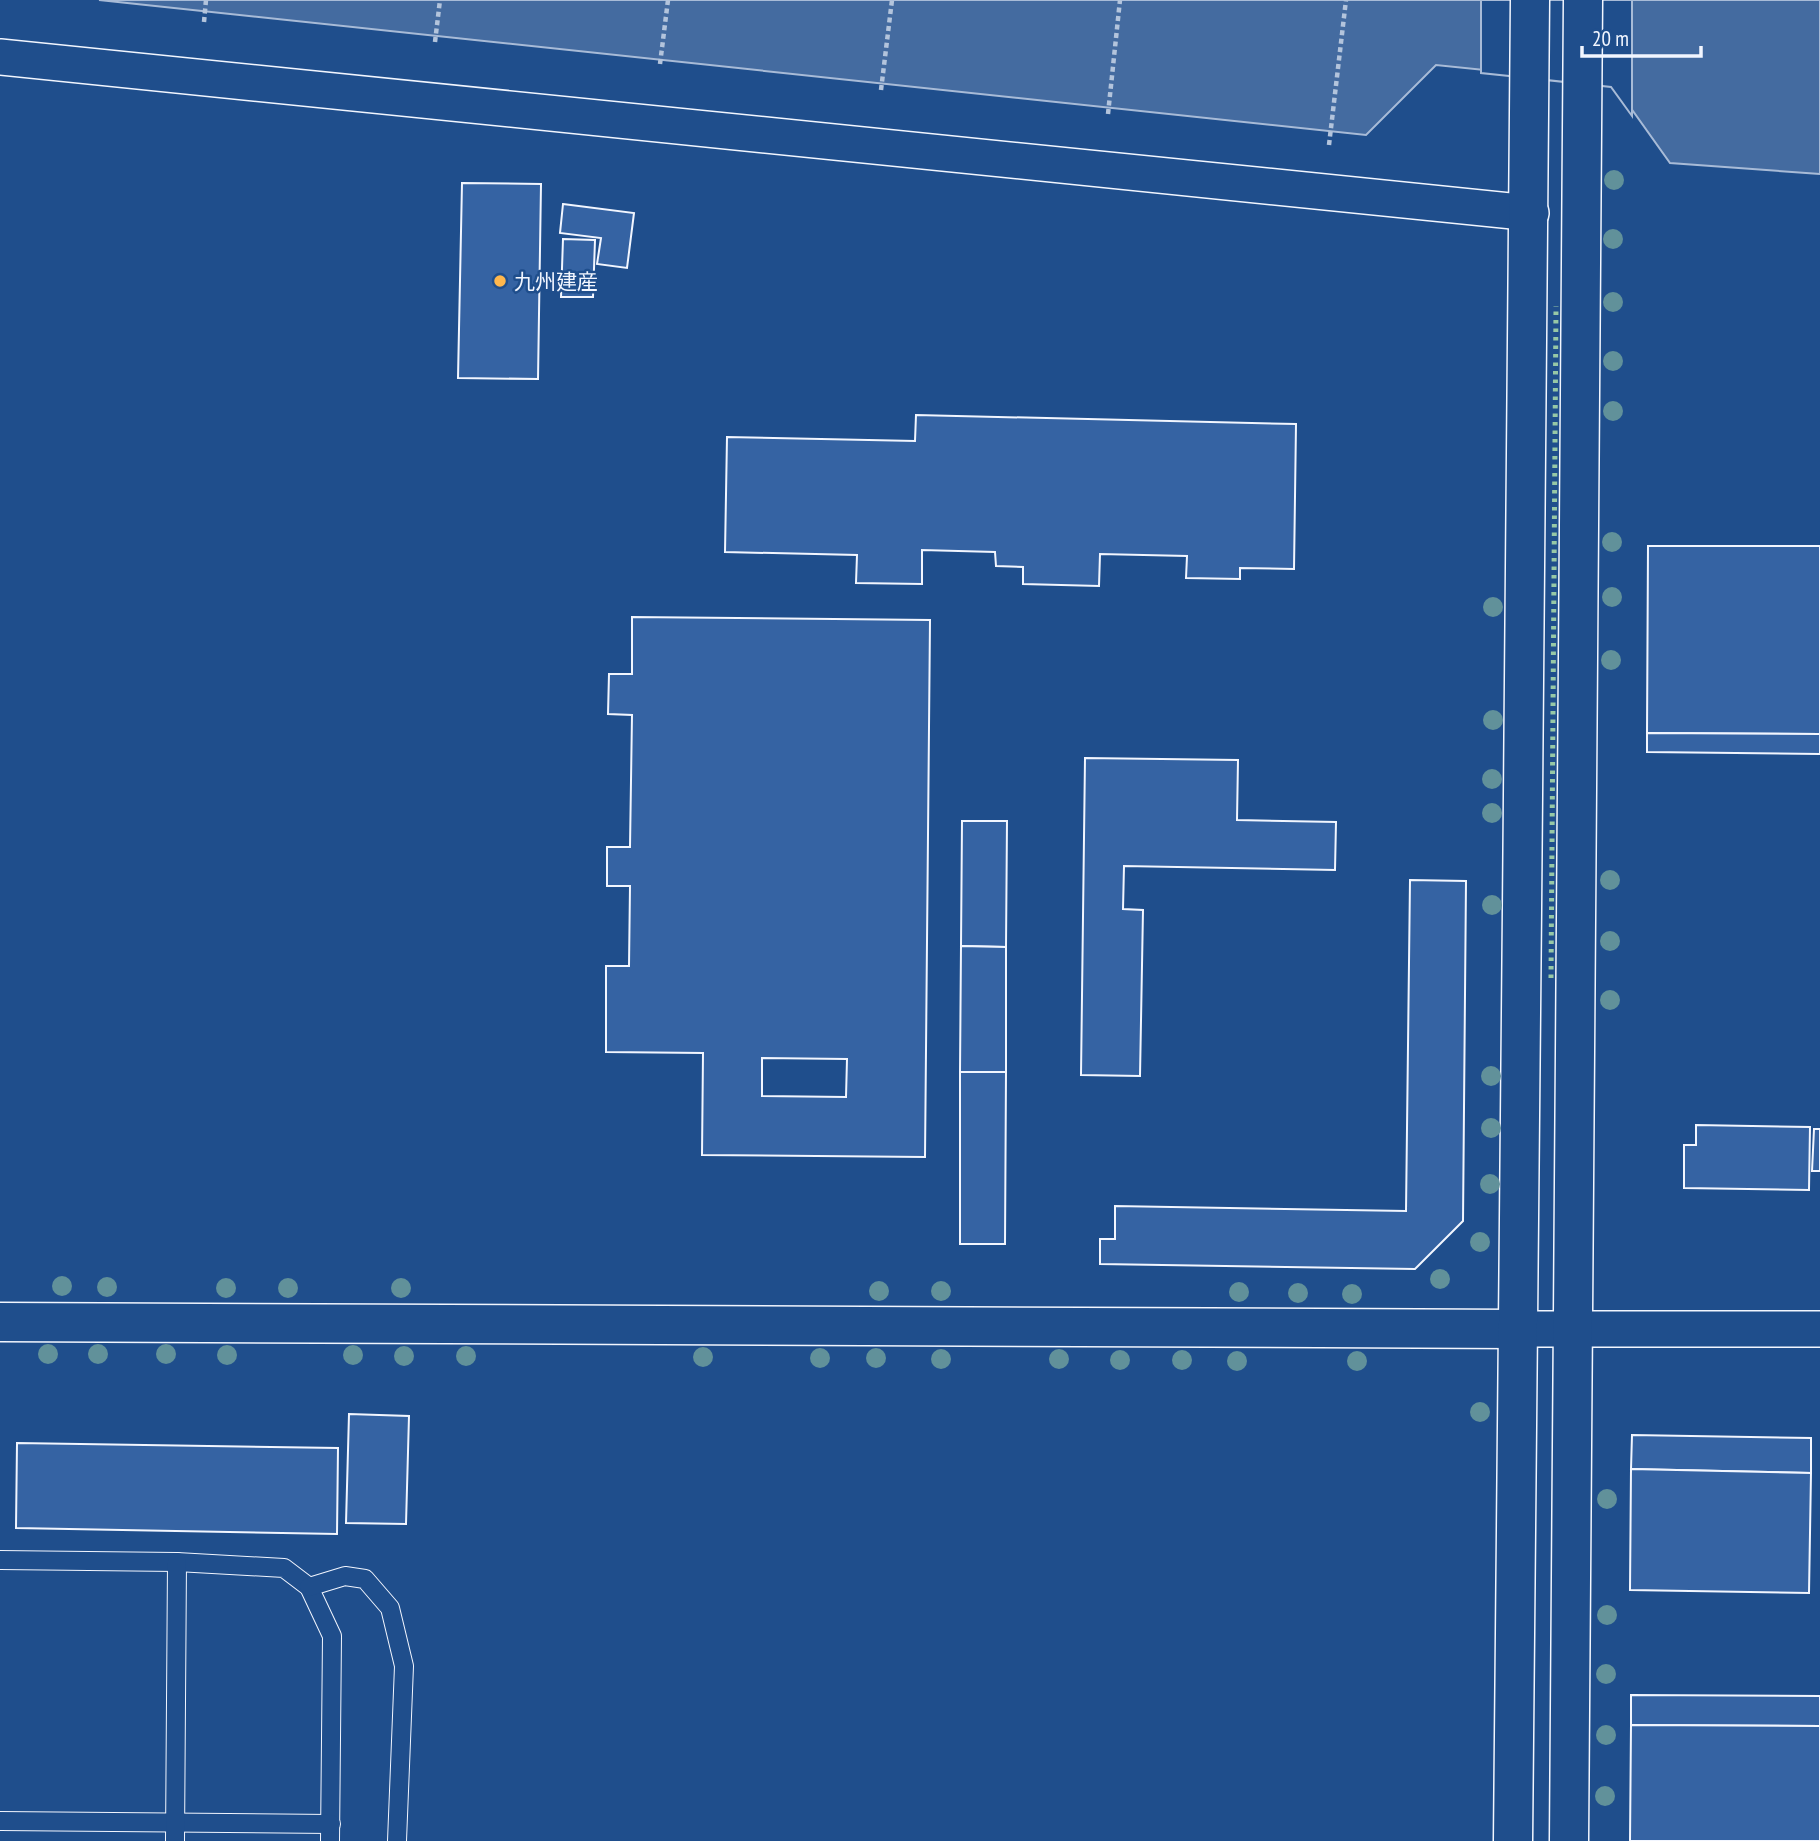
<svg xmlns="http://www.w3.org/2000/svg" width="1820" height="1841" viewBox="0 0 1820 1841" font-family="'PT Sans Narrow','Noto Sans JP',sans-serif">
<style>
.water{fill:#446ba0;stroke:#a8bbd7;stroke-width:2}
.pier{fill:#1f4e8c;stroke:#a8bbd7;stroke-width:2}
.building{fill:#3563a3;stroke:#f2f6ff;stroke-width:2;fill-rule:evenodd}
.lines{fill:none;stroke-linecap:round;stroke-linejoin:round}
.lane-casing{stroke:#f2f6ff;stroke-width:20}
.street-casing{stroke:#f2f6ff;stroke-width:38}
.secondary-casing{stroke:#f2f6ff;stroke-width:41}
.path{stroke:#b3c4dc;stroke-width:4.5;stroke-dasharray:5 3.5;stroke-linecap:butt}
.lane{stroke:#1f4e8c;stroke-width:18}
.street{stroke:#1f4e8c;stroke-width:35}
.secondary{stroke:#1f4e8c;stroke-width:38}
.hedge{stroke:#97c8a6;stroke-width:5;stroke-dasharray:3.5 5;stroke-linecap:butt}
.tree{fill:#61919a}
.poi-dot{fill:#ffb74d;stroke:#1f4e8c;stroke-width:2.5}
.labels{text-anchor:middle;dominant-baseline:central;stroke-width:5;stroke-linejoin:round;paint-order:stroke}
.poi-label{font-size:21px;fill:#f2f6ff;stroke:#1f4e8c;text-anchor:start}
</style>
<rect width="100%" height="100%" fill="#1f4e8c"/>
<polygon class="water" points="99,0 1820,0 1820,174 1670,163 1613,83 1436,65 1366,135"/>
<polygon class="pier" points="1481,0 1632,0 1632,116 1611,87 1481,73"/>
<g class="building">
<polygon points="462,183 541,184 538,379 458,378"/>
<polygon points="563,204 634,213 627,268 597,264 601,238 560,233"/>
<polygon points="563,239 595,240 593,297 561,297"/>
<polygon points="916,415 1296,424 1294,569 1240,568 1240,579 1186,578 1187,556 1100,554 1099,586 1023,584 1023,567 996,566 995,552 922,550 922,584 856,583 857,555 725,552 727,437 915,441"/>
<polygon points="1648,546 1820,546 1820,734 1647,733"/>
<path d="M632 617 930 620 925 1157 702 1155 703 1053 606 1052V966H629L630 886H607V847H630L632 715 608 714 609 674H632ZM762 1058 847 1059 846 1097 762 1096Z"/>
<polygon points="1647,733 1820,734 1820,754 1647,752"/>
<polygon points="1085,758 1238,760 1237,820 1336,822 1335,870 1124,866 1123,909 1143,910 1140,1076 1081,1075"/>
<polygon points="962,821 1007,821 1006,947 961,946"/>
<polygon points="1410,880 1466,881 1463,1221 1415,1269 1100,1264 1100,1239 1115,1239 1115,1206 1406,1211"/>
<polygon points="961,946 1006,947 1006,1072 960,1072"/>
<polygon points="960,1072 1006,1072 1005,1244 960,1244"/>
<polygon points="1696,1125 1810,1127 1809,1190 1684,1188 1684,1145 1696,1145"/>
<polygon points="1814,1129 1820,1129 1820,1171 1812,1171"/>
<polygon points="349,1414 409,1416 406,1524 346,1523"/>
<polygon points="1632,1435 1811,1438 1811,1473 1631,1469"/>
<polygon points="17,1443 338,1448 337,1534 16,1528"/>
<polygon points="1631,1469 1811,1473 1809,1593 1630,1590"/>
<polygon points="1631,1695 1820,1696 1820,1726 1631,1725"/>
<polygon points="1631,1725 1820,1726 1820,1841 1630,1841"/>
</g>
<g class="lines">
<defs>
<g id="lane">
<polyline points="0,1560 177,1562 284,1568 309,1587 332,1636 330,1841"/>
<polyline points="309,1587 345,1576 365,1579 390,1608 404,1666 397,1841"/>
<polyline points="0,1821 331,1824"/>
<polyline points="175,1841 177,1562"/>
</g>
<g id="street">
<polyline points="0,57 1531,213"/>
<polyline points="1516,1329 1820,1329"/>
</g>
<g id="secondary">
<polyline points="0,1322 1516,1329"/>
<path d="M1513 1841C1516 1227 1528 614 1530 0"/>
<polyline points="1569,1841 1583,0"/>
</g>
</defs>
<use href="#lane" class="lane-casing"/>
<use href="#street" class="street-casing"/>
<use href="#secondary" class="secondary-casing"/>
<g class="path">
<polyline points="204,22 206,0"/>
<polyline points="435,42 440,0"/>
<polyline points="660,64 668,0"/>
<polyline points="881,90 892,0"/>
<polyline points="1108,114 1120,0"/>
<polyline points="1329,145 1346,0"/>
</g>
<use href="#lane" class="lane"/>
<use href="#street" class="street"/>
<use href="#secondary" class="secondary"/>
<polyline class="hedge" points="1551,978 1556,306"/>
</g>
<g class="tree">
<circle cx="1614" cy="180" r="10"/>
<circle cx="1613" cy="239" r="10"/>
<circle cx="1613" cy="302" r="10"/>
<circle cx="1613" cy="361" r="10"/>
<circle cx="1613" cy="411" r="10"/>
<circle cx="1612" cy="542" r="10"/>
<circle cx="1612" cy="597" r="10"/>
<circle cx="1493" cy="607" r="10"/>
<circle cx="1611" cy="660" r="10"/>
<circle cx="1493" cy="720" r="10"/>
<circle cx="1492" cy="779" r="10"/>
<circle cx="1492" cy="813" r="10"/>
<circle cx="1610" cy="880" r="10"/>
<circle cx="1492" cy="905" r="10"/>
<circle cx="1610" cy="941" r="10"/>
<circle cx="1610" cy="1000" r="10"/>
<circle cx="1491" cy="1076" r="10"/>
<circle cx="1491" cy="1128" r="10"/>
<circle cx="1490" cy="1184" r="10"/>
<circle cx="1480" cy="1242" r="10"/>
<circle cx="1440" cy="1279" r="10"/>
<circle cx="62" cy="1286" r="10"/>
<circle cx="107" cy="1287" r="10"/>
<circle cx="226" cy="1288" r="10"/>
<circle cx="288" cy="1288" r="10"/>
<circle cx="401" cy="1288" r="10"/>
<circle cx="879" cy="1291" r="10"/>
<circle cx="941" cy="1291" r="10"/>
<circle cx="1239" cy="1292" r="10"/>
<circle cx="1298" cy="1293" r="10"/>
<circle cx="1352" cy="1294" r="10"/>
<circle cx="48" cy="1354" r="10"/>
<circle cx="98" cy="1354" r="10"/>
<circle cx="166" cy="1354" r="10"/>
<circle cx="227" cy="1355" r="10"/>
<circle cx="353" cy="1355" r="10"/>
<circle cx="404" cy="1356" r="10"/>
<circle cx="466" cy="1356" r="10"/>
<circle cx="703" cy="1357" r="10"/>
<circle cx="820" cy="1358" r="10"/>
<circle cx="876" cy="1358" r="10"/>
<circle cx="941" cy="1359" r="10"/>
<circle cx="1059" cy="1359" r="10"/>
<circle cx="1120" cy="1360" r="10"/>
<circle cx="1182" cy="1360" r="10"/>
<circle cx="1237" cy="1361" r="10"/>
<circle cx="1357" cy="1361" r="10"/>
<circle cx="1480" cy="1412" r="10"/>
<circle cx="1607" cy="1499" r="10"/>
<circle cx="1607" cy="1615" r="10"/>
<circle cx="1606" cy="1674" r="10"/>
<circle cx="1606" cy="1735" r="10"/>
<circle cx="1605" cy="1796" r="10"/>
</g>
<circle class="poi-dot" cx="500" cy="281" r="7"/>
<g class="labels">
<g class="poi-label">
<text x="514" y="281">九州建産</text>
</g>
</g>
<path d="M1582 46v10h119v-10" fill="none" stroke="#f2f6ff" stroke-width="3.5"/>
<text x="1592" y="46" font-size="21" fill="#f2f6ff" stroke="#1f4e8c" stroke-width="5" paint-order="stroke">20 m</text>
</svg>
